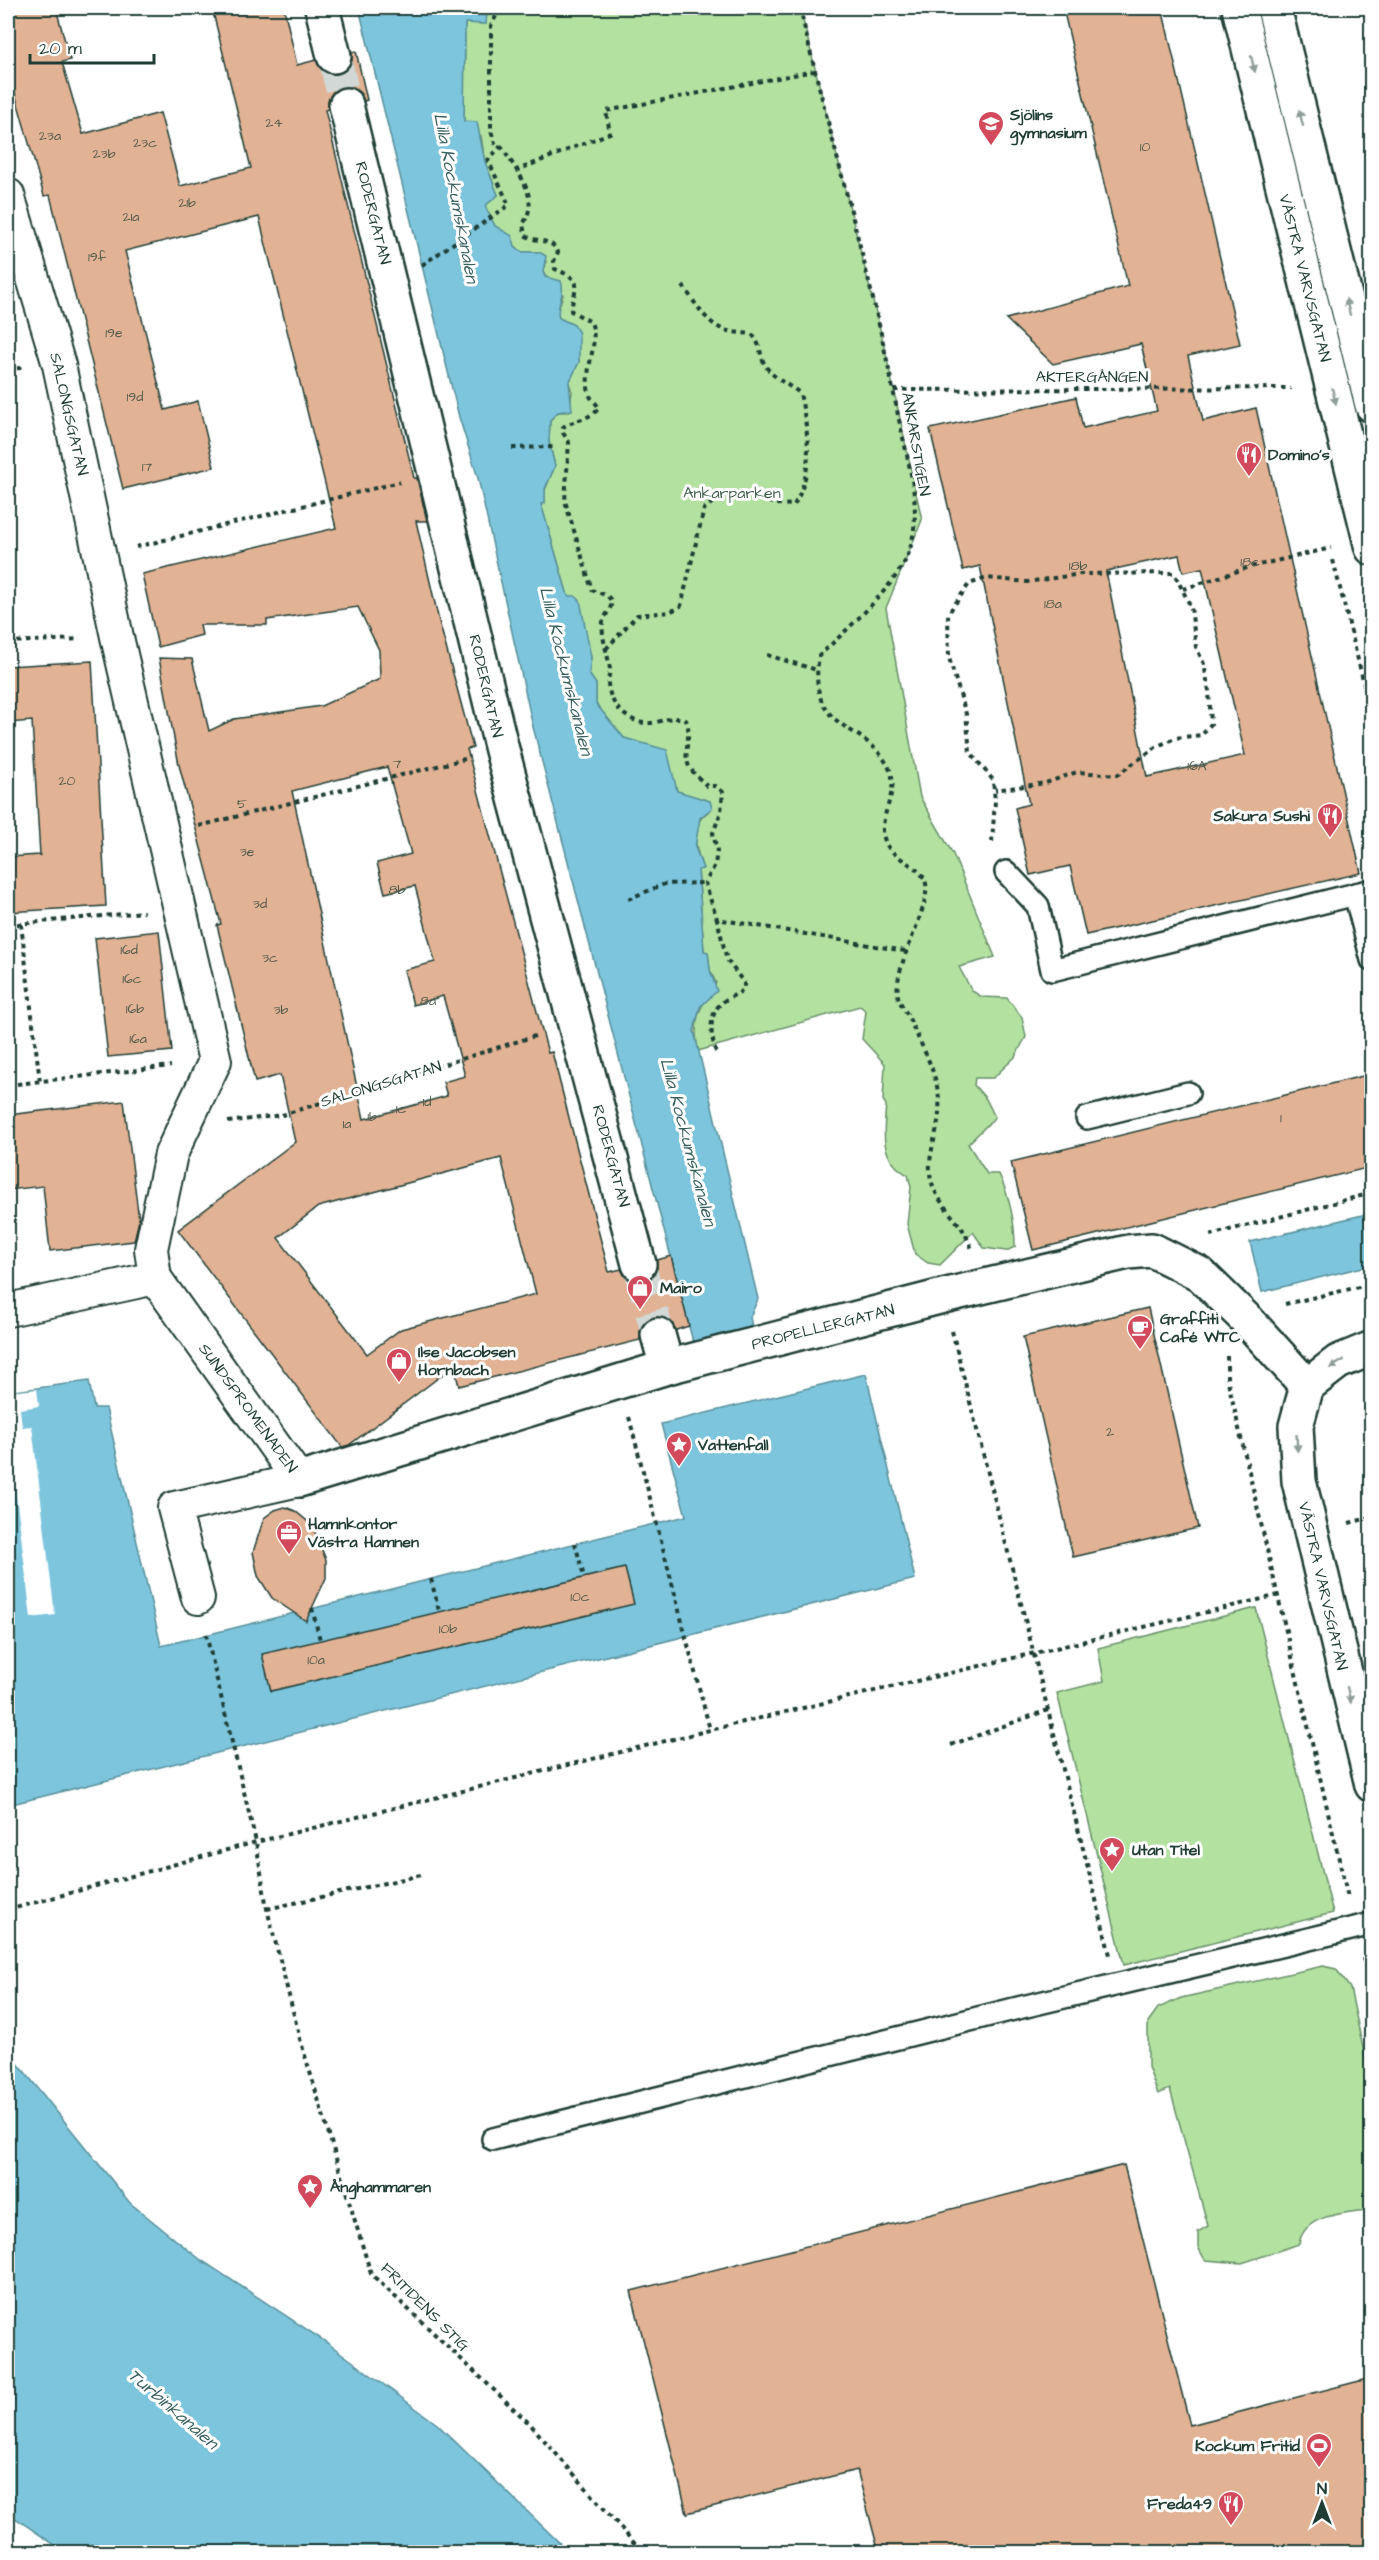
<svg xmlns="http://www.w3.org/2000/svg" width="1379" height="2560" viewBox="0 0 1379 2560" font-family="'Architects Daughter',sans-serif">
<style>
.green{fill:#b2e1a0;stroke:#688f6a;stroke-width:1.5}
.water{fill:#7dc5dd;stroke:#578f99;stroke-width:1.5}
.pier{fill:#fff}
.building{fill:#e2b294;stroke:#1f3d34;stroke-width:1.5;fill-rule:evenodd}
.lines{fill:none;stroke-linecap:round;stroke-linejoin:round}
.minor-tunnel{stroke:#d2d8d6;stroke-width:33;stroke-dasharray:33 16;stroke-linecap:butt}
.service-casing{stroke:#1f3d34;stroke-width:26}
.pedestrian-casing{stroke:#1f3d34;stroke-width:36}
.minor-casing{stroke:#1f3d34;stroke-width:38}
.tertiary-casing{stroke:#1f3d34;stroke-width:38}
.path{stroke:#1f3d34;stroke-width:4;stroke-dasharray:4.5 4.5;stroke-linecap:butt}
.service{stroke:#fff;stroke-width:21}
.pedestrian{stroke:#fff;stroke-width:32}
.minor{stroke:#fff;stroke-width:33}
.tertiary{stroke:#fff;stroke-width:33}
.oneway{fill:#8f9e9a}
.labels{text-anchor:middle;dominant-baseline:central;stroke-width:6;stroke-linejoin:round;paint-order:stroke}
.number-label{font-size:14px;fill:#505a4c}
.poi-label{font-size:16px;font-weight:bold;fill:#1f3d34;stroke:#fff;text-anchor:start}
.street-label{font-size:16px;fill:#1f3d34;stroke:#fff}
.park-label{font-size:16px;fill:#3c5e4a;stroke:#fff}
.water-label{font-size:18px;font-style:italic;fill:#365f5e;stroke:#fff}
</style>
<rect width="100%" height="100%" fill="#fff"/>
<filter id="ink" filterUnits="userSpaceOnUse"><feTurbulence type="fractalNoise" baseFrequency=".0167" numOctaves="2"/><feDisplacementMap in="SourceGraphic" scale="12" xChannelSelector="R" yChannelSelector="G"/><feConvolveMatrix kernelMatrix="1 2 1 2 8 2 1 2 1" color-interpolation-filters="sRGB"/></filter>
<g filter="url(#ink)">
<g class="green">
<path d="M487 8H800L884 345 922 520 886 608 920 797 953 854 995 957 959 967 972 991 982 997 1007 998 1022 1017 1026 1037 1015 1057 993 1078H975L974 1085 986 1099 995 1117 968 1144 987 1174H999C1010 1198 1015 1221 1015 1247L1006 1251 984 1248 973 1232 940 1265 928 1263 915 1254 907 1224 911 1187 908 1175C880 1160 883 1134 886 1105L883 1100 885 1064 862 1039 866 1011 860 1006 698 1051C692 1019 699 1009 716 983L710 970 708 952 704 951 698 869H703C696 850 688 826 708 812L710 801 677 791 666 750 624 738 596 704V684L589 674 591 657 568 596 541 504 545 503V490L555 466 549 442 550 420 558 412H569L572 392 569 383 579 362 574 325 559 318 557 312 563 295 543 272 546 261 539 252H522L515 246 511 236 495 226 485 206 498 195 485 162 481 136 464 121 465 23 486 24Z"/>
<polygon points="1256,1608 1333,1913 1124,1965 1057,1693 1104,1681 1098,1648"/>
<path d="M1323 1966 1336 1969 1350 1988 1371 2085V2209C1345 2214 1304 2213 1299 2244L1242 2263 1205 2260 1198 2247V2232L1208 2226 1170 2089 1158 2094 1148 2067V2022L1158 2008 1181 1998Z"/>
</g>
<g class="water">
<path d="M359 8H487L486 24 465 23 464 121 477 122 485 162 498 195 485 206 495 226 512 236 515 246 522 252H539L546 256 543 272 545 277 561 281C566 295 555 305 559 318L574 325 579 333V362L569 383 572 410 558 412 550 420 549 442 555 466 545 489V503L541 504 568 596H575L580 600 591 657 589 674 596 684V704L624 738 667 750 677 791 710 801 712 808 700 818 695 847 703 869 698 870 704 951 708 952 710 970 717 991 700 1007 694 1031 758 1299 750 1317 752 1327 693 1342 533 727 478 478 459 417Z"/>
<polygon points="1371,1213 1371,1265 1262,1292 1250,1242"/>
<polygon points="866,1374 915,1579 8,1805 8,1392 89,1381 94,1408 106,1408 161,1646 686,1516 661,1424"/>
<polygon points="8,2051 130,2203 201,2260 329,2344 437,2424 569,2552 65,2552 8,2513"/>
</g>
<polygon class="pier" points="37,1389 39,1406 20,1409 22,1427 32,1426 55,1615 31,1618 8,1429 12,1428 8,1392"/>
<g class="building">
<path d="M8 8H56L70 60 62 62 83 134 160 113 180 186 251 168 212 8H284L297 65 316 60 321 69 328 74H338L347 69 352 61V52L356 51 367 100 364 101 360 93 352 87H342L333 92 328 100V109L325 110 414 478H417L427 521H416L439 621 473 748 467 749 548 1053 552 1052 609 1272 621 1269 626 1278 634 1282H643L653 1277 657 1268V1260L671 1256 689 1326 676 1330 671 1321 663 1317H654L644 1322 640 1331V1340L459 1386 454 1366 349 1445 342 1447 178 1230 295 1142 280 1075 255 1082 217 925 221 924 179 765 159 658 192 659 209 731 234 719 321 706 380 679 379 650 358 607 267 620V625H200L202 635 158 647 142 574 336 528 259 217 125 251 165 410 198 401 214 467 123 489 50 195 44 196 8 69ZM387 767 411 854 377 863 385 893 415 886 435 962 404 970 413 1005 443 996 465 1076 443 1082 447 1096 364 1119 292 791ZM501 1158 536 1294 401 1329 367 1354 278 1238 318 1207Z"/>
<path d="M1063 8H1162L1240 344 1188 356 1203 421 1256 408 1361 873 1086 935 1070 866 1030 875 1015 808 1029 804 980 566 963 570 930 429 1076 397 1083 428 1157 411 1141 344 1053 364 1006 319 1128 286ZM1179 555 1183 572 1202 568 1245 755 1147 777 1106 571Z"/>
<polygon points="92,661 106,906 8,912 8,857 40,855 32,721 8,723 8,666"/>
<polygon points="159,931 172,1051 108,1057 95,938"/>
<polygon points="1371,1074 1371,1167 1033,1250 1011,1162"/>
<polygon points="124,1101 139,1220 134,1241 50,1251 43,1186 8,1190 8,1115"/>
<polygon points="1148,1308 1198,1528 1073,1557 1023,1337"/>
<polygon points="285,1507 295,1511 312,1525 326,1560 326,1578 306,1621 272,1598 258,1576 253,1552 264,1518 275,1510"/>
<polygon points="625,1568 634,1604 271,1691 262,1654"/>
<polygon points="1124,2165 1190,2425 1371,2378 1371,2553 879,2553 857,2470 687,2513 631,2291"/>
</g>
<g class="lines">
<g class="minor-tunnel">
<polyline points="334,56 346,105"/>
<polyline points="639,1264 658,1335"/>
</g>
<defs>
<g id="service">
<polyline points="1006,872 1038,906 1052,970 1372,890"/>
<polyline points="1355,894 1372,960"/>
<polyline points="1087,1118 1188,1093"/>
<polyline points="493,2139 1018,2008 1372,1924"/>
</g>
<g id="pedestrian">
<polyline points="8,195 59,365 117,637 215,1061 171,1154 151,1249 155,1278"/>
<polyline points="8,1310 155,1278 299,1480 174,1508 198,1598"/>
</g>
<g id="minor">
<polyline points="322,8 334,56"/>
<polyline points="1239,8 1372,548"/>
<polyline points="1274,8 1372,405"/>
<polyline points="346,105 502,750 639,1264"/>
<polyline points="658,1335 667,1367"/>
<polyline points="299,1480 667,1367 943,1296 1128,1252 1152,1250 1200,1274 1248,1321 1307,1386"/>
</g>
<polyline id="tertiary" points="1372,1348 1338,1362 1307,1386 1296,1426 1299,1481 1372,1785"/>
</defs>
<use href="#service" class="service-casing"/>
<use href="#pedestrian" class="pedestrian-casing"/>
<use href="#minor" class="minor-casing"/>
<use href="#tertiary" class="tertiary-casing"/>
<g class="path">
<path d="M500 8 491 26V131L495 143 501 146C515 170 542 196 523 224L525 235C536 243 552 238 558 252L554 261 555 269C587 282 574 285 571 311L591 322C600 346 583 368 589 393 590 399 596 402 599 408 589 420 576 419 563 427V433L569 442 565 501 592 590C597 593 609 594 611 601 613 609 604 615 603 622 601 638 608 654 610 669 610 674 608 677 608 682 608 694 615 708 625 715 654 735 664 711 686 720 693 735 681 753 690 768 694 774 701 780 707 786H716L723 792 721 812 713 833 717 851 715 865 705 883 717 919 905 951"/>
<path d="M800 8C831 143 872 277 898 415 907 459 923 504 910 549 901 582 844 632 819 656 806 736 867 719 890 770 900 794 876 817 885 841 891 858 915 863 924 878 937 901 892 963 898 996 899 1002 905 1010 908 1016 919 1041 934 1066 938 1092 944 1123 928 1146 930 1173 932 1195 948 1210 961 1227 966 1234 969 1243 973 1251"/>
<polyline points="515,171 610,133 606,111 814,71"/>
<polyline points="422,265 509,205 488,160 501,146"/>
<polyline points="8,369 22,368"/>
<polyline points="894,390 1291,388"/>
<polyline points="512,448 554,447"/>
<polyline points="136,547 400,482"/>
<polyline points="1333,560 1372,716"/>
<polyline points="1183,589 1250,567 1331,548"/>
<polyline points="8,642 80,639"/>
<path d="M606 649 637 615 670 612 681 606 704 509 722 495 744 494 776 504 794 505C815 470 808 432 800 393 787 384 769 376 763 361 759 349 761 346 752 334 744 333 736 333 728 331 707 326 695 302 683 286"/>
<polyline points="767,655 817,670"/>
<polyline points="199,826 465,759"/>
<polyline points="992,842 995,801 993,780 970,752 966,714 949,658 948,614 969,584 987,578 1027,582 1081,574 1174,573 1191,607 1196,647 1204,664 1209,691 1211,724 1202,735 1175,738 1156,747 1117,775 1077,772 1046,783 995,790"/>
<polyline points="628,899 665,884 705,883"/>
<polyline points="21,924 40,1082"/>
<polyline points="8,925 144,912"/>
<path d="M716 1052C710 1034 707 1011 727 999 734 995 738 994 744 989V983L727 960 717 919"/>
<polyline points="8,1085 171,1066"/>
<polyline points="228,1122 282,1115 538,1035"/>
<polyline points="1210,1235 1372,1193"/>
<polyline points="1285,1304 1372,1284"/>
<polyline points="952,1331 1110,1955"/>
<polyline points="1227,1356 1227,1377 1348,1898"/>
<polyline points="629,1417 710,1730"/>
<polyline points="1349,1523 1372,1517"/>
<polyline points="575,1543 584,1577"/>
<polyline points="431,1579 439,1611"/>
<polyline points="312,1608 320,1640"/>
<polyline points="206,1634 256,1842 267,1909 300,2039 371,2274 531,2425 642,2552"/>
<polyline points="951,1745 1048,1710"/>
<polyline points="267,1909 421,1875"/>
<polyline points="8,1910 256,1842 710,1730 1279,1595"/>
<polyline points="1363,1958 1372,1991"/>
</g>
<use href="#service" class="service"/>
<use href="#pedestrian" class="pedestrian"/>
<use href="#minor" class="minor"/>
<use href="#tertiary" class="tertiary"/>
</g>
<defs><path id="oneway-solid" d="M-6-.8H1V-3.2L6.5 0L1 3.2V.8H-6Z" transform="scale(1.5)"/></defs>
<g class="oneway">
<use href="#oneway-solid" transform="translate(1253 64) rotate(76)"/>
<use href="#oneway-solid" transform="translate(1301 118) rotate(-104)"/>
<use href="#oneway-solid" transform="translate(1348 307) rotate(-104)"/>
<use href="#oneway-solid" transform="translate(1334 396) rotate(76)"/>
<use href="#oneway-solid" transform="translate(1337 1364) rotate(149)"/>
<use href="#oneway-solid" transform="translate(1297 1443) rotate(87)"/>
<use href="#oneway-solid" transform="translate(1349 1695) rotate(76)"/>
</g>
</g>
<defs>
<symbol id="school-pin" viewBox="-11 -11 22 30"><path d="M0 17L-7.5 6A9.5 9.5 0 1 1 7.5 6Z" fill="#d1495b" stroke="#fff"/><path d="M0-5L7-2L0 1L-7-2ZM-4 1L0 2.5L4 1V4Q0 6-4 4Z" fill="#fff"/></symbol>
<symbol id="restaurant-pin" viewBox="-11 -11 22 30"><path d="M0 17L-7.5 6A9.5 9.5 0 1 1 7.5 6Z" fill="#d1495b" stroke="#fff"/><path d="M-5-6h1v4h1v-4h1v4h1v-4h1v5L-1.5 .5V6h-2V.5L-5-1ZM5-6V6H3V1.5H1.5Q1.5-4 5-6Z" fill="#fff"/></symbol>
<symbol id="shop-pin" viewBox="-11 -11 22 30"><path d="M0 17L-7.5 6A9.5 9.5 0 1 1 7.5 6Z" fill="#d1495b" stroke="#fff"/><path d="M-5-2.5h2.3a2.7 3.5 0 0 1 5.4 0H5L5.5 6h-11ZM-1.5-2.5h3a1.5 2.3 0 0 0-3 0Z" fill="#fff"/></symbol>
<symbol id="cafe-pin" viewBox="-11 -11 22 30"><path d="M0 17L-7.5 6A9.5 9.5 0 1 1 7.5 6Z" fill="#d1495b" stroke="#fff"/><path d="M-5.5-4.5H6V0H3Q3 3.5 0 3.5H-2.5Q-5.5 3.5-5.5 0ZM3-3.2v2h1.7v-2ZM-6 4.5H4V6H-6Z" fill="#fff"/></symbol>
<symbol id="sight-pin" viewBox="-11 -11 22 30"><path d="M0 17L-7.5 6A9.5 9.5 0 1 1 7.5 6Z" fill="#d1495b" stroke="#fff"/><path d="M0-6L1.8-2.2L6-1.7L2.9 1.2L3.7 5.4L0 3.3L-3.7 5.4L-2.9 1.2L-6-1.7L-1.8-2.2Z" fill="#fff"/></symbol>
<symbol id="office-pin" viewBox="-11 -11 22 30"><path d="M0 17L-7.5 6A9.5 9.5 0 1 1 7.5 6Z" fill="#d1495b" stroke="#fff"/><path d="M-6-3h4V-5.5h4V-3h4V5H-6ZM-1-4.5V-3h2v-1.5ZM-6 0V1H6V0Z" fill="#fff"/></symbol>
<symbol id="stadium-pin" viewBox="-11 -11 22 30"><path d="M0 17L-7.5 6A9.5 9.5 0 1 1 7.5 6Z" fill="#d1495b" stroke="#fff"/><path d="M0-5a6.5 5 0 1 0 0 10a6.5 5 0 1 0 0-10ZM-3.5-1.8h7v3.6h-7Z" fill="#fff"/></symbol>
</defs>
<g fill-rule="evenodd">
<use href="#school-pin" x="976" y="109" width="30" height="40"/>
<use href="#restaurant-pin" x="1234" y="440" width="30" height="40"/>
<use href="#restaurant-pin" x="1315" y="801" width="30" height="40"/>
<use href="#shop-pin" x="625" y="1273" width="30" height="40"/>
<use href="#cafe-pin" x="1125" y="1313" width="30" height="40"/>
<use href="#shop-pin" x="384" y="1346" width="30" height="40"/>
<use href="#sight-pin" x="664" y="1430" width="30" height="40"/>
<use href="#office-pin" x="274" y="1518" width="30" height="40"/>
<use href="#sight-pin" x="1097" y="1835" width="30" height="40"/>
<use href="#sight-pin" x="295" y="2172" width="30" height="40"/>
<use href="#stadium-pin" x="1304" y="2431" width="30" height="40"/>
<use href="#restaurant-pin" x="1216" y="2489" width="30" height="40"/>
</g>
<g class="labels">
<g class="number-label">
<text x="274" y="123">24</text>
<text x="50" y="136">23a</text>
<text x="145" y="143">23c</text>
<text x="1145" y="147">10</text>
<text x="104" y="154">23b</text>
<text x="187" y="203">21b</text>
<text x="131" y="217">21a</text>
<text x="97" y="257">19f</text>
<text x="114" y="333">19e</text>
<text x="135" y="397">19d</text>
<text x="147" y="467">17</text>
<text x="1250" y="562">18c</text>
<text x="1078" y="566">18b</text>
<text x="1053" y="604">18a</text>
<text x="397" y="764">7</text>
<text x="1197" y="766">16A</text>
<text x="67" y="781">20</text>
<text x="242" y="804">5</text>
<text x="247" y="852">3e</text>
<text x="397" y="890">8b</text>
<text x="260" y="904">3d</text>
<text x="129" y="950">16d</text>
<text x="270" y="958">3c</text>
<text x="132" y="979">16c</text>
<text x="428" y="1001">8a</text>
<text x="135" y="1009">16b</text>
<text x="281" y="1010">3b</text>
<text x="138" y="1039">16a</text>
<text x="427" y="1102">1d</text>
<text x="401" y="1109">1c</text>
<text x="372" y="1117">1b</text>
<text x="1281" y="1118">1</text>
<text x="347" y="1124">1a</text>
<text x="1110" y="1432">2</text>
<text x="580" y="1597">10c</text>
<text x="448" y="1629">10b</text>
<text x="316" y="1660">10a</text>
</g>
<g class="poi-label">
<text x="1010" y="115">Sjölins<tspan x="1010" dy="18">gymnasium</tspan></text>
<text x="1268" y="455">Domino's</text>
<text x="1310" y="816" text-anchor="end">Sakura Sushi</text>
<text x="660" y="1288">Mairo</text>
<text x="1160" y="1319">Graffiti<tspan x="1160" dy="18">Café WTC</tspan></text>
<text x="418" y="1352">Ilse Jacobsen<tspan x="418" dy="18">Hornbach</tspan></text>
<text x="698" y="1445">Vattenfall</text>
<text x="308" y="1524">Hamnkontor<tspan x="308" dy="18">Västra Hamnen</tspan></text>
<text x="1132" y="1850">Utan Titel</text>
<text x="330" y="2187">Ånghammaren</text>
<text x="1300" y="2446" text-anchor="end">Kockum Fritid</text>
<text x="1212" y="2504" text-anchor="end">Freda49</text>
</g>
<g class="street-label">
<text transform="translate(373 213) rotate(76)">RODERGATAN</text>
<text transform="translate(1305 278) rotate(76)">VÄSTRA VARVSGATAN</text>
<text x="1092" y="377">AKTERGÅNGEN</text>
<text transform="translate(69 414) rotate(77)">SALONGSGATAN</text>
<text transform="translate(916 444) rotate(80)">ANKARSTIGEN</text>
<text transform="translate(486 686) rotate(77)">RODERGATAN</text>
<text transform="translate(381 1084) rotate(-17)">SALONGSGATAN</text>
<text transform="translate(611 1156) rotate(75)">RODERGATAN</text>
<text transform="translate(823 1327) rotate(-14)">PROPELLERGATAN</text>
<text transform="translate(248 1408) rotate(54)">SUNDSPROMENADEN</text>
<text transform="translate(1323 1586) rotate(77)">VÄSTRA VARVSGATAN</text>
<text transform="translate(425 2307) rotate(45)">FRITIDENS STIG</text>
</g>
<g class="park-label">
<text x="732" y="493">Ankarparken</text>
</g>
<g class="water-label">
<text transform="translate(456 198) rotate(79)">Lilla Kockumskanalen</text>
<text transform="translate(566 671) rotate(76)">Lilla Kockumskanalen</text>
<text transform="translate(688 1142) rotate(75)">Lilla Kockumskanalen</text>
<text transform="translate(173 2409) rotate(41)">Turbinkanalen</text>
</g>
</g>
<rect width="1379" height="2560" fill="none" stroke="#fff" stroke-width="30"/>
<rect x="15" y="15" width="1349" height="2530" fill="none" stroke="#1f3d34" stroke-width="2" filter="url(#ink)"/>
<g transform="translate(1322 2503)" stroke="#ffffff" stroke-width="4.5" paint-order="stroke">
<path d="M0-4.5L10 22L0 15L-10 22Z" fill="#1f3d34"/>
<text y="-9" font-size="16" font-weight="bold" text-anchor="middle" fill="#1f3d34">N</text>
</g>
<path d="M30 54v9h124v-9" fill="none" stroke="#1f3d34" stroke-width="3"/>
<text x="39" y="54" font-size="18" fill="#1f3d34" stroke="#ffffff" stroke-width="4.5" paint-order="stroke">20 m</text>
</svg>
